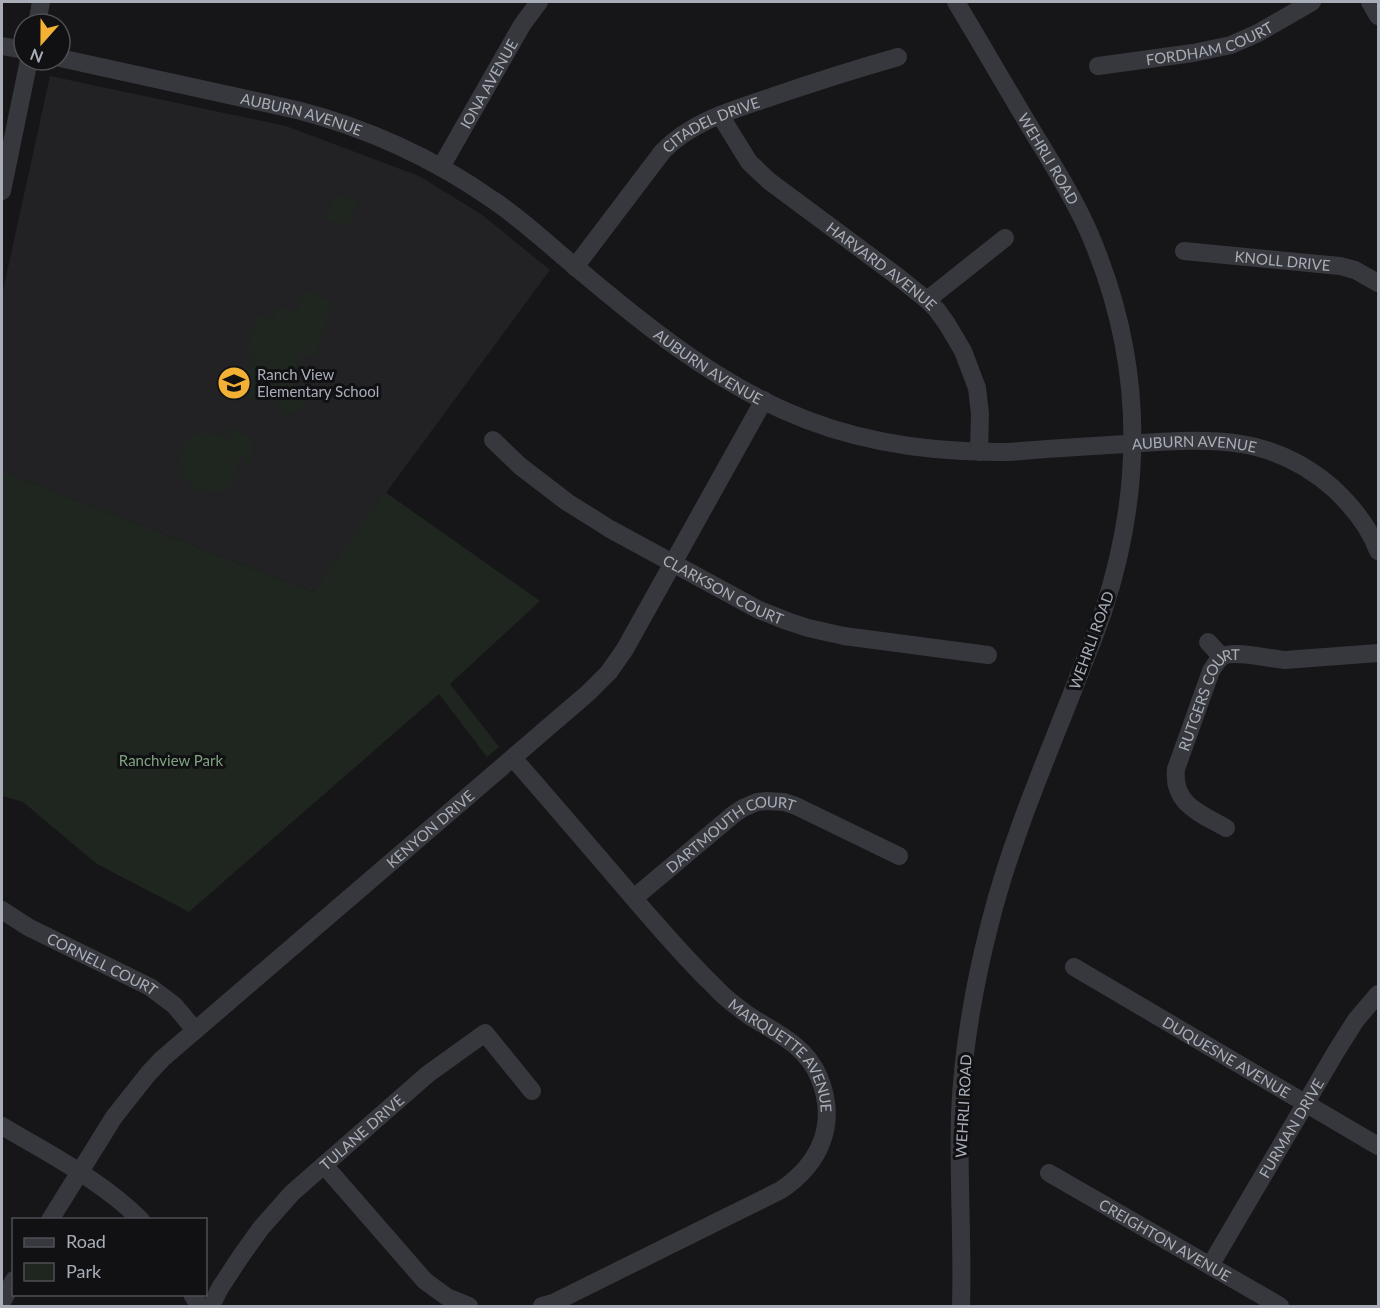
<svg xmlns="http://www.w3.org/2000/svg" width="1380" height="1308" viewBox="0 0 1380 1308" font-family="Lato,sans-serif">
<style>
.built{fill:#222225}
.green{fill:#1e261f}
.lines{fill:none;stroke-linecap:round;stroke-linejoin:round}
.minor{stroke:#37383d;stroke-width:18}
.labels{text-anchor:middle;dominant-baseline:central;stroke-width:6;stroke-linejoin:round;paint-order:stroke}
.street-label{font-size:15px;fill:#a8adb8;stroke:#111113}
.poi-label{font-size:15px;fill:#a8adb8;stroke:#111113;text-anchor:start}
.park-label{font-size:15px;fill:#7fa381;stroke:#111113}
</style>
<rect width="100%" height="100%" fill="#161618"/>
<polygon class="built" points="50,76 286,126 419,176 481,214 550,270 313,592 2,471 2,295"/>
<g class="green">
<polygon points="333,195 357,201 351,225 327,220"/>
<polygon points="303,291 332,300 315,358 301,354 293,383 304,391 306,404 298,412 286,414 275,402 277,393 268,390 264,403 227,389 230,380 241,385 255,359 247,354 257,315 273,320 276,306 297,311"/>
<path d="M228 427 236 430 238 434 247 435 253 444 251 457 253 459 251 465 243 455 240 456C237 464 232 485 226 490 222 493 218 492 213 492 203 492 190 487 184 478 176 464 183 433 202 433 212 433 224 438 234 440Z"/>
<polygon points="2,471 313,592 385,492 540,601 450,684 499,747 487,757 439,694 189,912 97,864 23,802 2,796"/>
</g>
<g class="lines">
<g class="minor">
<path id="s1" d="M956 2C982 45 1007 89 1033 132 1052 163 1072 195 1087 228 1143 354 1146 482 1103 612 1095 636 1085 659 1076 683 1045 762 1011 840 990 923 974 985 963 1049 960 1113 958 1178 963 1242 961 1306"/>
<polyline points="1370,2 1378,16"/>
<polyline points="37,24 41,2"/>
<polyline points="2,46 24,50"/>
<path id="s2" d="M60 58 297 110C367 128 433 158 493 200 523 220 550 246 578 269 641 322 706 375 783 410 853 442 932 453 1008 452 1048 449 1087 446 1127 444 1206 439 1270 432 1334 489 1353 507 1369 526 1378 551"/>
<path id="s3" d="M1098 66 1193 53 1231 45 1258 33 1312 2"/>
<path id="s4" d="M720 115 749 162 769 181 897 276 927 300 937 310 947 324 963 351 977 388 980 414 979 452"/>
<path id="s5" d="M441 167 522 25 539 2"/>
<polyline points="2,191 29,60"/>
<path id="s6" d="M1184 251 1340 266 1355 270 1378 283"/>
<path id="s7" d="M575 267 663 151C694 120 734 110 774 96 815 82 856 69 898 57"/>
<polyline points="927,300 1005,238"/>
<path id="s8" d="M493 440 520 466 567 502 610 529 759 610 787 621 808 628 844 636 988 655"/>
<polyline points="1208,642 1222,657"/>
<path id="s9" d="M513 758C557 808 600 859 643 909 665 934 687 960 711 983 717 989 723 996 731 1002 739 1008 747 1015 756 1020 781 1035 807 1048 819 1077 838 1123 821 1163 781 1190L553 1303 542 1306"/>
<path id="s10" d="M1226 828C1200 813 1172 804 1176 769L1211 671C1215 665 1217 660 1223 656 1236 650 1270 659 1285 660L1378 653"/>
<path id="s11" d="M634 898 734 814 743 808 757 802 767 801 784 802 796 806 899 856"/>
<path id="s12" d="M2 910 28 927 150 987 174 1005 195 1030"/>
<path id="s13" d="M1074 967 1378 1146"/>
<path d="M2 1126C49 1154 101 1180 141 1220"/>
<polyline points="324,1165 425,1281 447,1297 469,1306"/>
<path id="s14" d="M1049 1173 1280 1306"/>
<path id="s15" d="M50 1220 114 1117 148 1074 162 1059 588 693 609 672 625 649 764 400"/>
<path id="s16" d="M1210 1266 1337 1050 1356 1020 1378 994"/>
<polyline points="192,1294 199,1306"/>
<polyline points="2,1302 14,1280"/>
<path id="s17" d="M211 1306 220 1288 241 1256 261 1228 292 1193 428 1074 485 1033 532 1091"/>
</g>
</g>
<defs>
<symbol id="school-disc" viewBox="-11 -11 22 22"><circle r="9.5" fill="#f2b134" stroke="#111113"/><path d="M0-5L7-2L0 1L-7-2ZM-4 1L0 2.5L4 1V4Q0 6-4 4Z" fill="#111"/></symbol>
</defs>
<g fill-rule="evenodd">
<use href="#school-disc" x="215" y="364" width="38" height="38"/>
</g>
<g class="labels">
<g class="street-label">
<text stroke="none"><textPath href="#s3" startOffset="114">FORDHAM COURT</textPath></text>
<text stroke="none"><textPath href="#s5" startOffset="96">IONA AVENUE</textPath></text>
<text stroke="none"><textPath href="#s2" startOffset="248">AUBURN AVENUE</textPath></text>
<text stroke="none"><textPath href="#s7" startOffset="201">CITADEL DRIVE</textPath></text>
<text stroke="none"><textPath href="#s1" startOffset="182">WEHRLI ROAD</textPath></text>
<text stroke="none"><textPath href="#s6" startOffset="99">KNOLL DRIVE</textPath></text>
<text stroke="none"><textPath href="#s4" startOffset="224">HARVARD AVENUE</textPath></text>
<text stroke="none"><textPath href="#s2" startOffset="732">AUBURN AVENUE</textPath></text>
<text stroke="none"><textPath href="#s2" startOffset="1236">AUBURN AVENUE</textPath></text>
<text stroke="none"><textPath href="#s8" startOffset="276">CLARKSON COURT</textPath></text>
<text transform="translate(1091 640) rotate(-70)">WEHRLI ROAD</text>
<text stroke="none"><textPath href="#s10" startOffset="164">RUTGERS COURT</textPath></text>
<text stroke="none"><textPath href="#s15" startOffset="550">KENYON DRIVE</textPath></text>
<text stroke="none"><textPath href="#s11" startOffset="120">DARTMOUTH COURT</textPath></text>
<text stroke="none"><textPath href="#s12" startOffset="114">CORNELL COURT</textPath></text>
<text stroke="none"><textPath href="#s13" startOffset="177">DUQUESNE AVENUE</textPath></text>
<text stroke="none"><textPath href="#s9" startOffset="404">MARQUETTE AVENUE</textPath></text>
<text transform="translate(963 1106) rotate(-87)">WEHRLI ROAD</text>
<text stroke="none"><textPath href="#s16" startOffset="160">FURMAN DRIVE</textPath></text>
<text stroke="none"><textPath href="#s17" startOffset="232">TULANE DRIVE</textPath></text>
<text stroke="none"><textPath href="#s14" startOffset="134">CREIGHTON AVENUE</textPath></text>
</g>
<g class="poi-label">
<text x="257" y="374">Ranch View<tspan x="257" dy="17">Elementary School</tspan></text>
</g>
<g class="park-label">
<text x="171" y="760">Ranchview Park</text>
</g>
</g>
<rect width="1380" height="1308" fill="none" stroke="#a8adb8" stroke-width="6"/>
<rect x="12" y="1218" width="195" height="78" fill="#111113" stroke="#4d4f55" stroke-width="1.5"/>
<rect x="24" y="1238" width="30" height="9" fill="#37383d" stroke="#4d4f55" stroke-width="1.5"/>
<text x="66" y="1248" font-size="18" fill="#a8adb8">Road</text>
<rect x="24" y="1263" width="30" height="18" fill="#1e261f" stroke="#4d4f55" stroke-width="1.5"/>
<text x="66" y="1278" font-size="18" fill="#a8adb8">Park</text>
<g transform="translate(42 42) rotate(201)"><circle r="28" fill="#111113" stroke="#4d4f55" stroke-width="1.5"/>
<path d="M0-4.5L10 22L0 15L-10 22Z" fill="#f2b134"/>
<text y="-9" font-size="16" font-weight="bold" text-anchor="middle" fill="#a8adb8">N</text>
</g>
</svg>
